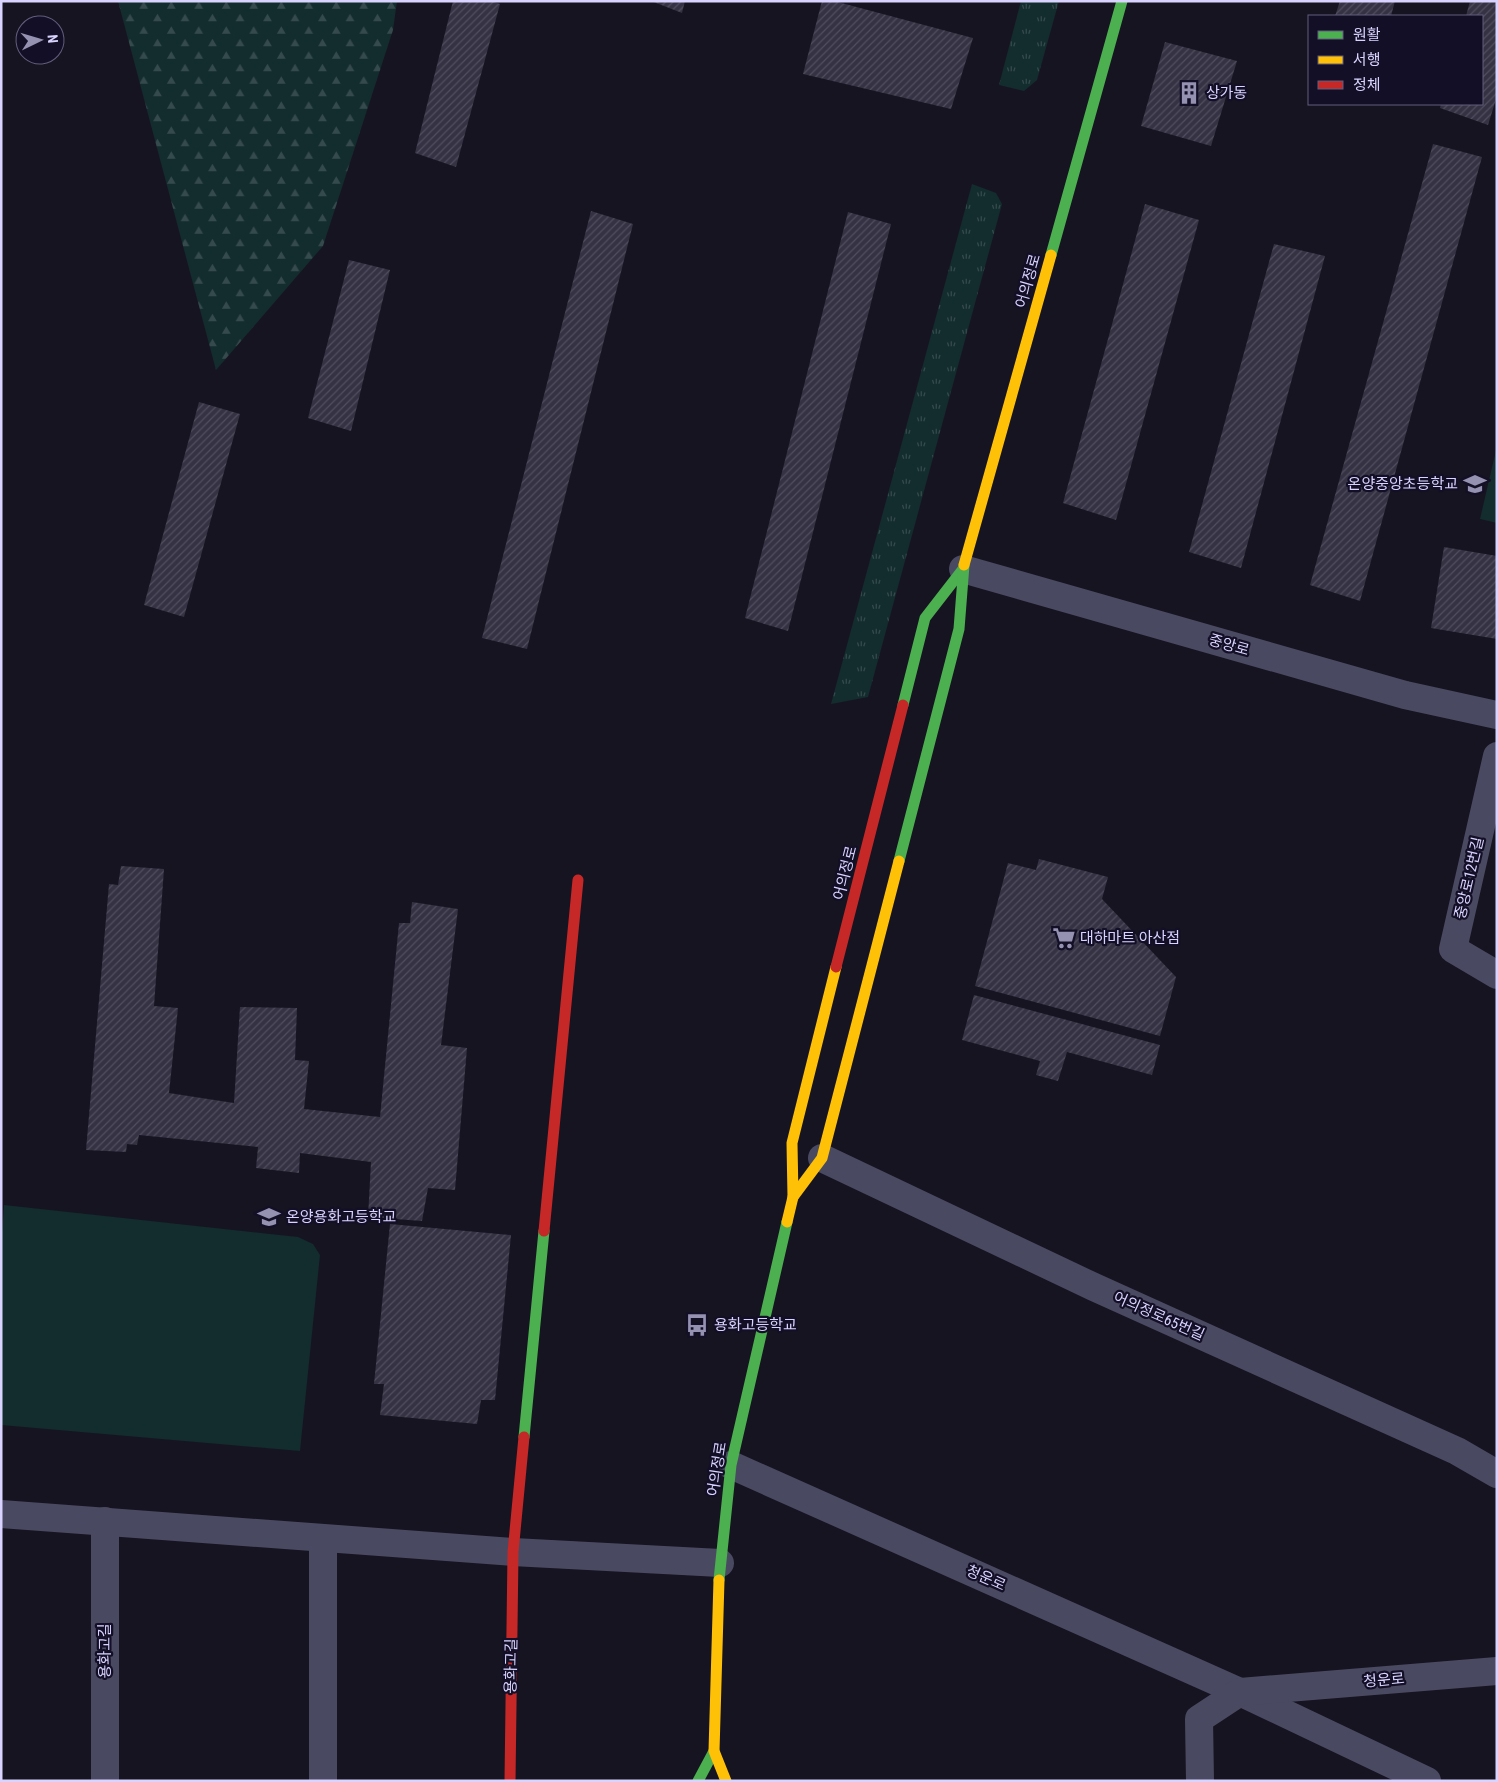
<svg xmlns="http://www.w3.org/2000/svg" width="1498" height="1782" viewBox="0 0 1498 1782" font-family="'Roboto Condensed','Noto Sans KR',sans-serif">
<style>
.grass{fill:url(#grass-tufts)}
.forest{fill:url(#forest-firs)}
.pitch{fill:#132c2d}
.building{fill:url(#building-hatch)}
.lines{fill:none;stroke-linecap:round;stroke-linejoin:round}
.street{stroke:#4a4962;stroke-width:28}
.fast{stroke:#4caf50;stroke-width:11}
.slow{stroke:#ffc107;stroke-width:11}
.jam{stroke:#c62828;stroke-width:11}
.labels{text-anchor:middle;dominant-baseline:central;stroke-width:4.5;stroke-linejoin:round;paint-order:stroke}
.poi-label{font-size:15px;fill:#d9d4ff;stroke:#130f26;text-anchor:start}
.street-label{font-size:15px;fill:#d9d4ff;stroke:#130f26}
</style>
<defs>
<pattern id="grass-tufts" width="24" height="20" patternUnits="userSpaceOnUse" patternTransform="scale(1.25)"><rect width="24" height="20" fill="#132c2d"/><path d="M3 7l-1-3M5 7V3M7 7l1-3M15 17l-1-3M17 17v-4M19 17l1-3" fill="none" stroke="#354a4c"/></pattern>
<pattern id="forest-firs" width="22" height="20" patternUnits="userSpaceOnUse" patternTransform="scale(1.25)"><rect width="22" height="20" fill="#132c2d"/><path d="M5 1l3.5 6h-7zM16 11l3.5 6h-7z" fill="#354a4c"/></pattern>
<pattern id="building-hatch" width="6" height="6" patternUnits="userSpaceOnUse" patternTransform="scale(1.25)"><rect width="6" height="6" fill="#343243"/><path d="M-1 1l2-2M0 6l6-6M5 7l2-2" fill="none" stroke="#514f5f"/></pattern>
</defs>
<rect width="100%" height="100%" fill="#161421"/>
<g class="grass">
<polygon points="1021,1 1059,1 1037,80 1024,91 999,85"/>
<polygon points="972,184 996,193 1002,204 868,697 831,704"/>
</g>
<polygon class="forest" points="118,1 397,1 393,30 323,246 216,370"/>
<g class="pitch">
<polygon points="1497,446 1497,523 1480,519"/>
<polygon points="4,1205 298,1237 313,1244 320,1255 300,1451 1,1425 1,1247"/>
</g>
<g class="building">
<polygon points="453,1 491,1 500,4 456,167 415,153"/>
<polygon points="651,1 685,1 682,13"/>
<polygon points="822,1 834,1 973,38 951,109 803,74"/>
<polygon points="1340,1 1395,1 1391,16 1335,16"/>
<polygon points="1470,1 1497,1 1497,96 1488,125 1440,108 1441,104 1482,104 1482,16 1466,16"/>
<polygon points="1165,42 1237,61 1211,146 1141,126"/>
<polygon points="1433,144 1482,157 1360,601 1310,585"/>
<polygon points="1145,204 1199,220 1116,520 1063,503"/>
<polygon points="591,211 633,224 527,649 482,638"/>
<polygon points="848,212 891,224 788,631 745,618"/>
<polygon points="1274,244 1325,256 1241,568 1189,552"/>
<polygon points="349,260 390,270 351,431 308,418"/>
<polygon points="199,402 240,414 184,617 144,605"/>
<polygon points="1444,547 1497,556 1497,639 1431,628"/>
<polygon points="1039,859 1108,877 1102,899 1176,977 1160,1036 975,986 1008,863 1036,870"/>
<polygon points="121,866 164,869 154,1006 178,1008 169,1093 234,1103 240,1007 297,1008 295,1060 309,1061 304,1109 380,1117 399,923 410,923 412,902 458,909 441,1045 467,1048 455,1190 428,1188 422,1221 368,1217 371,1162 300,1153 299,1173 256,1168 258,1147 139,1135 137,1145 127,1144 126,1152 86,1150 109,884 118,885"/>
<polygon points="974,995 1160,1045 1152,1075 1067,1052 1058,1081 1036,1075 1040,1061 962,1040"/>
<polygon points="390,1224 511,1235 495,1400 481,1400 477,1424 380,1415 384,1384 374,1384"/>
</g>
<g class="lines">
<g class="street">
<polyline points="963,569 1405,695 1497,715"/>
<polyline points="1497,756 1453,949 1497,975"/>
<polyline points="822,1158 1094,1287 1457,1451 1497,1474"/>
<polyline points="731,1465 1240,1692 1427,1781"/>
<polyline points="1,1514 513,1552 720,1563"/>
<polyline points="105,1521 105,1781"/>
<polyline points="323,1781 323,1539"/>
<polyline points="1200,1781 1199,1719 1240,1692 1497,1671"/>
</g>
<g class="fast">
<polyline points="1051,255 1122,1"/>
<polyline points="903,705 925,618 963,569"/>
<polyline points="899,861 959,629 964,565"/>
<polyline points="524,1437 544,1231"/>
<polyline points="719,1580 731,1465 787,1222"/>
<polyline points="698,1781 714,1751"/>
</g>
<g class="slow">
<polyline points="964,565 1051,255"/>
<polyline points="793,1197 822,1158 899,861"/>
<polyline points="787,1222 793,1197 792,1143 836,967"/>
<polyline points="719,1580 714,1751 726,1781"/>
</g>
<g class="jam">
<polyline points="836,967 903,705"/>
<polyline points="544,1231 578,880"/>
<polyline points="510,1781 513,1552 524,1437"/>
</g>
</g>
<defs>
<symbol id="building-bare" viewBox="-9 -9 18 18"><path d="M-4-6H4V6H1V3H-1V6H-4ZM-2.5-4.3h1.7v1.8h-1.7ZM.8-4.3h1.7v1.8H.8ZM-2.5-1h1.7V.8h-1.7ZM.8-1h1.7V.8H.8Z" fill="#9591b1" stroke="#130f26" stroke-width="2.5" paint-order="stroke"/></symbol>
<symbol id="school-bare" viewBox="-9 -9 18 18"><path d="M0-5L7-2L0 1L-7-2ZM-4 1L0 2.5L4 1V4Q0 6-4 4Z" fill="#9591b1" stroke="#130f26" stroke-width="2.5" paint-order="stroke"/></symbol>
<symbol id="supermarket-bare" viewBox="-9 -9 18 18"><path d="M-6-5.5h2.5l.6 2H6L4.5 2H-2.5L-4.4-4H-6ZM-1.5 3.2a1.3 1.3 0 1 0 .1 0ZM3 3.2a1.3 1.3 0 1 0 .1 0Z" fill="#9591b1" stroke="#130f26" stroke-width="2.5" paint-order="stroke"/></symbol>
<symbol id="bus-bare" viewBox="-9 -9 18 18"><path d="M-5-6H5V4H4V6H2V4H-2V6H-4V4H-5ZM-3.5-4V0h7V-4ZM-3.5 1.2v1.5H-2V1.2ZM2 1.2v1.5H3.5V1.2Z" fill="#9591b1" stroke="#130f26" stroke-width="2.5" paint-order="stroke"/></symbol>
</defs>
<g fill-rule="evenodd">
<use href="#building-bare" x="1173" y="77" width="32" height="32"/>
<use href="#school-bare" x="1459" y="468" width="32" height="32"/>
<use href="#supermarket-bare" x="1048" y="922" width="32" height="32"/>
<use href="#school-bare" x="253" y="1201" width="32" height="32"/>
<use href="#bus-bare" x="681" y="1309" width="32" height="32"/>
</g>
<g class="labels">
<g class="poi-label">
<text x="1206" y="93">상가동</text>
<text x="1458" y="484" text-anchor="end">온양중앙초등학교</text>
<text x="1080" y="938">대하마트 아산점</text>
<text x="286" y="1217">온양용화고등학교</text>
<text x="714" y="1325">용화고등학교</text>
</g>
<g class="street-label">
<text transform="translate(1028 281) rotate(-74)">어의정로</text>
<text transform="translate(1229 645) rotate(16)">중앙로</text>
<text transform="translate(845 873) rotate(-76)">어의정로</text>
<text transform="translate(1469 878) rotate(-77)">중앙로12번길</text>
<text transform="translate(1159 1316) rotate(24)">어의정로65번길</text>
<text transform="translate(717 1469) rotate(-81)">어의정로</text>
<text transform="translate(986 1578) rotate(24)">청운로</text>
<text transform="translate(105 1651) rotate(-90)">용화고길</text>
<text transform="translate(511 1666) rotate(-89)">용화고길</text>
<text transform="translate(1384 1680) rotate(-5)">청운로</text>
</g>
</g>
<rect width="1498" height="1782" fill="none" stroke="#d9d4ff" stroke-width="5"/>
<rect x="1308" y="15" width="175" height="90" fill="#130f26" stroke="#625e7d"/>
<rect x="1318" y="31" width="25" height="8" fill="#4caf50" stroke="#625e7d"/>
<text x="1353" y="40" font-size="15" fill="#d9d4ff">원활</text>
<rect x="1318" y="56" width="25" height="8" fill="#ffc107" stroke="#625e7d"/>
<text x="1353" y="65" font-size="15" fill="#d9d4ff">서행</text>
<rect x="1318" y="81" width="25" height="8" fill="#c62828" stroke="#625e7d"/>
<text x="1353" y="90" font-size="15" fill="#d9d4ff">정체</text>
<g transform="translate(40 40) rotate(85)"><circle r="24" fill="#130f26" stroke="#625e7d"/>
<path d="M0-4L9 19L0 12L-9 19Z" fill="#9591b1"/>
<text y="-8" font-size="14" font-weight="bold" text-anchor="middle" fill="#d9d4ff">N</text>
</g>
</svg>
